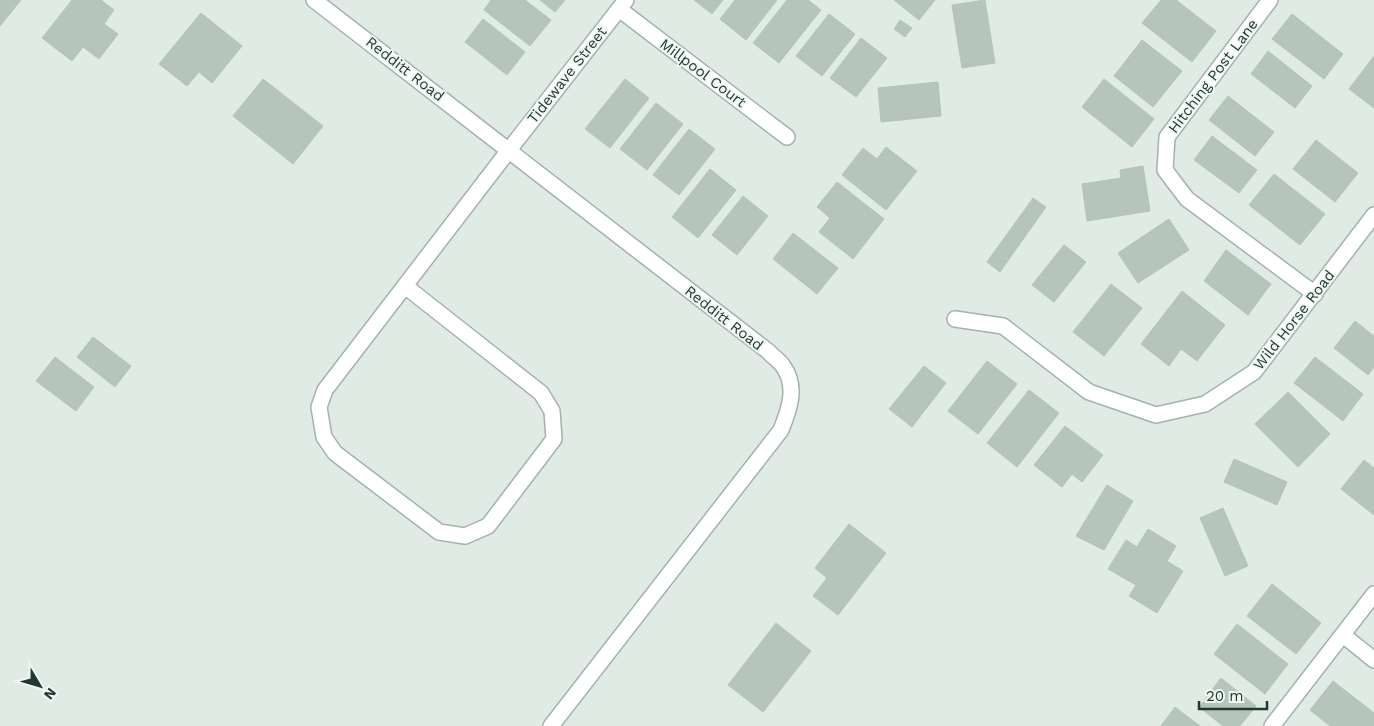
<svg xmlns="http://www.w3.org/2000/svg" width="1374" height="726" viewBox="0 0 1374 726" font-family="'Work Sans',sans-serif">
<style>
.building{fill:#b5c5bd;stroke:#b2c4bb}
.lines{fill:none;stroke-linecap:round;stroke-linejoin:round}
.minor-casing{stroke:#a3b2ab;stroke-width:18}
.minor{stroke:#fff;stroke-width:15}
.labels{text-anchor:middle;dominant-baseline:central;stroke-width:4;stroke-linejoin:round;paint-order:stroke}
.street-label{font-size:15px;fill:#213a31;stroke:#f0f7f3}
</style>
<rect width="100%" height="100%" fill="#e0ebe5"/>
<g class="building">
<polygon points="0,0 21,0 0,26"/>
<polygon points="72,0 101,0 114,10 104,24 118,34 99,59 83,47 72,61 42,38"/>
<polygon points="491,0 525,0 551,20 530,46 484,10"/>
<polygon points="540,0 565,0 555,12"/>
<polygon points="694,0 723,0 712,14"/>
<polygon points="735,0 777,0 746,40 720,19"/>
<polygon points="787,0 808,0 821,10 779,63 753,43"/>
<polygon points="894,0 935,0 919,20"/>
<polygon points="985,0 995,63 962,68 952,5"/>
<polygon points="1161,0 1176,0 1216,31 1192,62 1142,23"/>
<polygon points="201,13 242,46 212,83 199,72 187,86 159,64"/>
<polygon points="829,14 855,34 822,76 796,56"/>
<polygon points="1292,14 1343,54 1324,79 1272,39"/>
<polygon points="483,19 525,52 507,75 465,42"/>
<polygon points="900,20 912,28 905,37 894,29"/>
<polygon points="861,38 887,58 856,97 830,78"/>
<polygon points="1142,40 1182,71 1153,107 1114,76"/>
<polygon points="1268,51 1312,86 1295,108 1251,74"/>
<polygon points="1374,56 1374,108 1349,89"/>
<polygon points="263,79 323,126 293,164 233,116"/>
<polygon points="625,79 649,98 610,148 585,129"/>
<polygon points="1104,79 1154,119 1132,147 1082,107"/>
<polygon points="938,82 941,116 881,122 878,88"/>
<polygon points="1228,96 1274,132 1255,156 1209,120"/>
<polygon points="656,103 683,124 647,170 620,149"/>
<polygon points="689,129 715,149 679,195 653,175"/>
<polygon points="1212,136 1257,170 1239,193 1194,160"/>
<polygon points="1316,140 1358,173 1335,202 1293,169"/>
<polygon points="886,147 917,171 886,210 842,175 863,148 877,159"/>
<polygon points="1143,166 1150,211 1087,221 1082,184 1121,178 1120,170"/>
<polygon points="710,169 736,190 698,238 672,217"/>
<polygon points="1274,174 1325,214 1300,245 1249,205"/>
<polygon points="837,182 884,219 853,259 819,232 830,218 817,207"/>
<polygon points="743,196 768,216 737,255 712,235"/>
<polygon points="1033,198 1046,207 1000,272 987,262"/>
<polygon points="1169,219 1189,250 1138,283 1118,253"/>
<polygon points="793,233 838,268 817,294 773,259"/>
<polygon points="1064,245 1086,262 1054,302 1032,285"/>
<polygon points="1226,250 1271,284 1248,315 1204,281"/>
<polygon points="1111,284 1142,308 1104,356 1073,332"/>
<polygon points="1182,291 1225,325 1197,361 1181,349 1169,366 1141,344"/>
<polygon points="1355,321 1374,336 1374,367 1368,375 1334,348"/>
<polygon points="93,337 131,366 115,387 77,357"/>
<polygon points="55,357 94,387 76,411 36,381"/>
<polygon points="1315,357 1363,394 1343,421 1294,383"/>
<polygon points="987,361 1017,384 978,434 948,411"/>
<polygon points="924,366 946,383 912,427 889,409"/>
<polygon points="1029,390 1059,413 1017,467 987,443"/>
<polygon points="1288,392 1330,434 1298,467 1255,424"/>
<polygon points="1065,426 1103,455 1082,482 1072,474 1062,487 1034,465"/>
<polygon points="1234,459 1287,482 1277,505 1224,482"/>
<polygon points="1364,460 1374,468 1374,515 1341,489"/>
<polygon points="1107,485 1133,501 1104,550 1076,536"/>
<polygon points="1223,508 1248,566 1225,576 1200,518"/>
<polygon points="849,524 886,553 838,615 813,596 827,578 815,568"/>
<polygon points="1148,529 1176,546 1167,561 1183,571 1157,613 1129,596 1136,585 1108,569 1126,540 1137,547"/>
<polygon points="1272,584 1321,623 1296,654 1247,616"/>
<polygon points="776,623 811,651 763,712 728,685"/>
<polygon points="1237,624 1288,664 1265,694 1214,654"/>
<polygon points="1221,678 1256,706 1240,726 1223,726 1199,707"/>
<polygon points="1333,681 1374,713 1374,726 1330,726 1310,710"/>
<polygon points="1175,707 1200,726 1161,726"/>
</g>
<g class="lines">
<defs>
<g id="minor">
<path d="M314 0 769 352C773 357 780 361 783 366 798 387 789 410 781 430L551 726"/>
<polyline points="1270,0 1167,137 1165,170 1187,199 1315,294"/>
<polyline points="619,9 787,137"/>
<polyline points="405,286 541,393 552,411 554,439 488,526 465,536 439,532 335,453 324,437 319,407 325,390 509,150 626,0"/>
<polyline points="955,319 1003,326 1089,392 1156,415 1205,404 1254,372 1374,215"/>
<polyline points="1343,635 1374,660"/>
<polyline points="1272,726 1374,594"/>
</g>
</defs>
<use href="#minor" class="minor-casing"/>
<use href="#minor" class="minor"/>
</g>
<g class="labels">
<g class="street-label">
<text transform="translate(405 69) rotate(38)">Redditt Road</text>
<text transform="translate(703 73) rotate(37)">Millpool Court</text>
<text transform="translate(567 75) rotate(-52)">Tidewave Street</text>
<text transform="translate(1213 76) rotate(-53)">Hitching Post Lane</text>
<text transform="translate(724 318) rotate(38)">Redditt Road</text>
<text transform="translate(1294 320) rotate(-52)">Wild Horse Road</text>
</g>
</g>
<g transform="translate(40 686) rotate(128)" stroke="#f0f7f3" stroke-width="4" paint-order="stroke">
<path d="M0-4L9 19L0 12L-9 19Z" fill="#213a31"/>
<text y="-8" font-size="14" font-weight="bold" text-anchor="middle" fill="#213a31">N</text>
</g>
<path d="M1199 701v8h68v-8" fill="none" stroke="#213a31" stroke-width="2.5"/>
<text x="1206" y="701" font-size="15" fill="#213a31" stroke="#f0f7f3" stroke-width="4" paint-order="stroke">20 m</text>
</svg>
